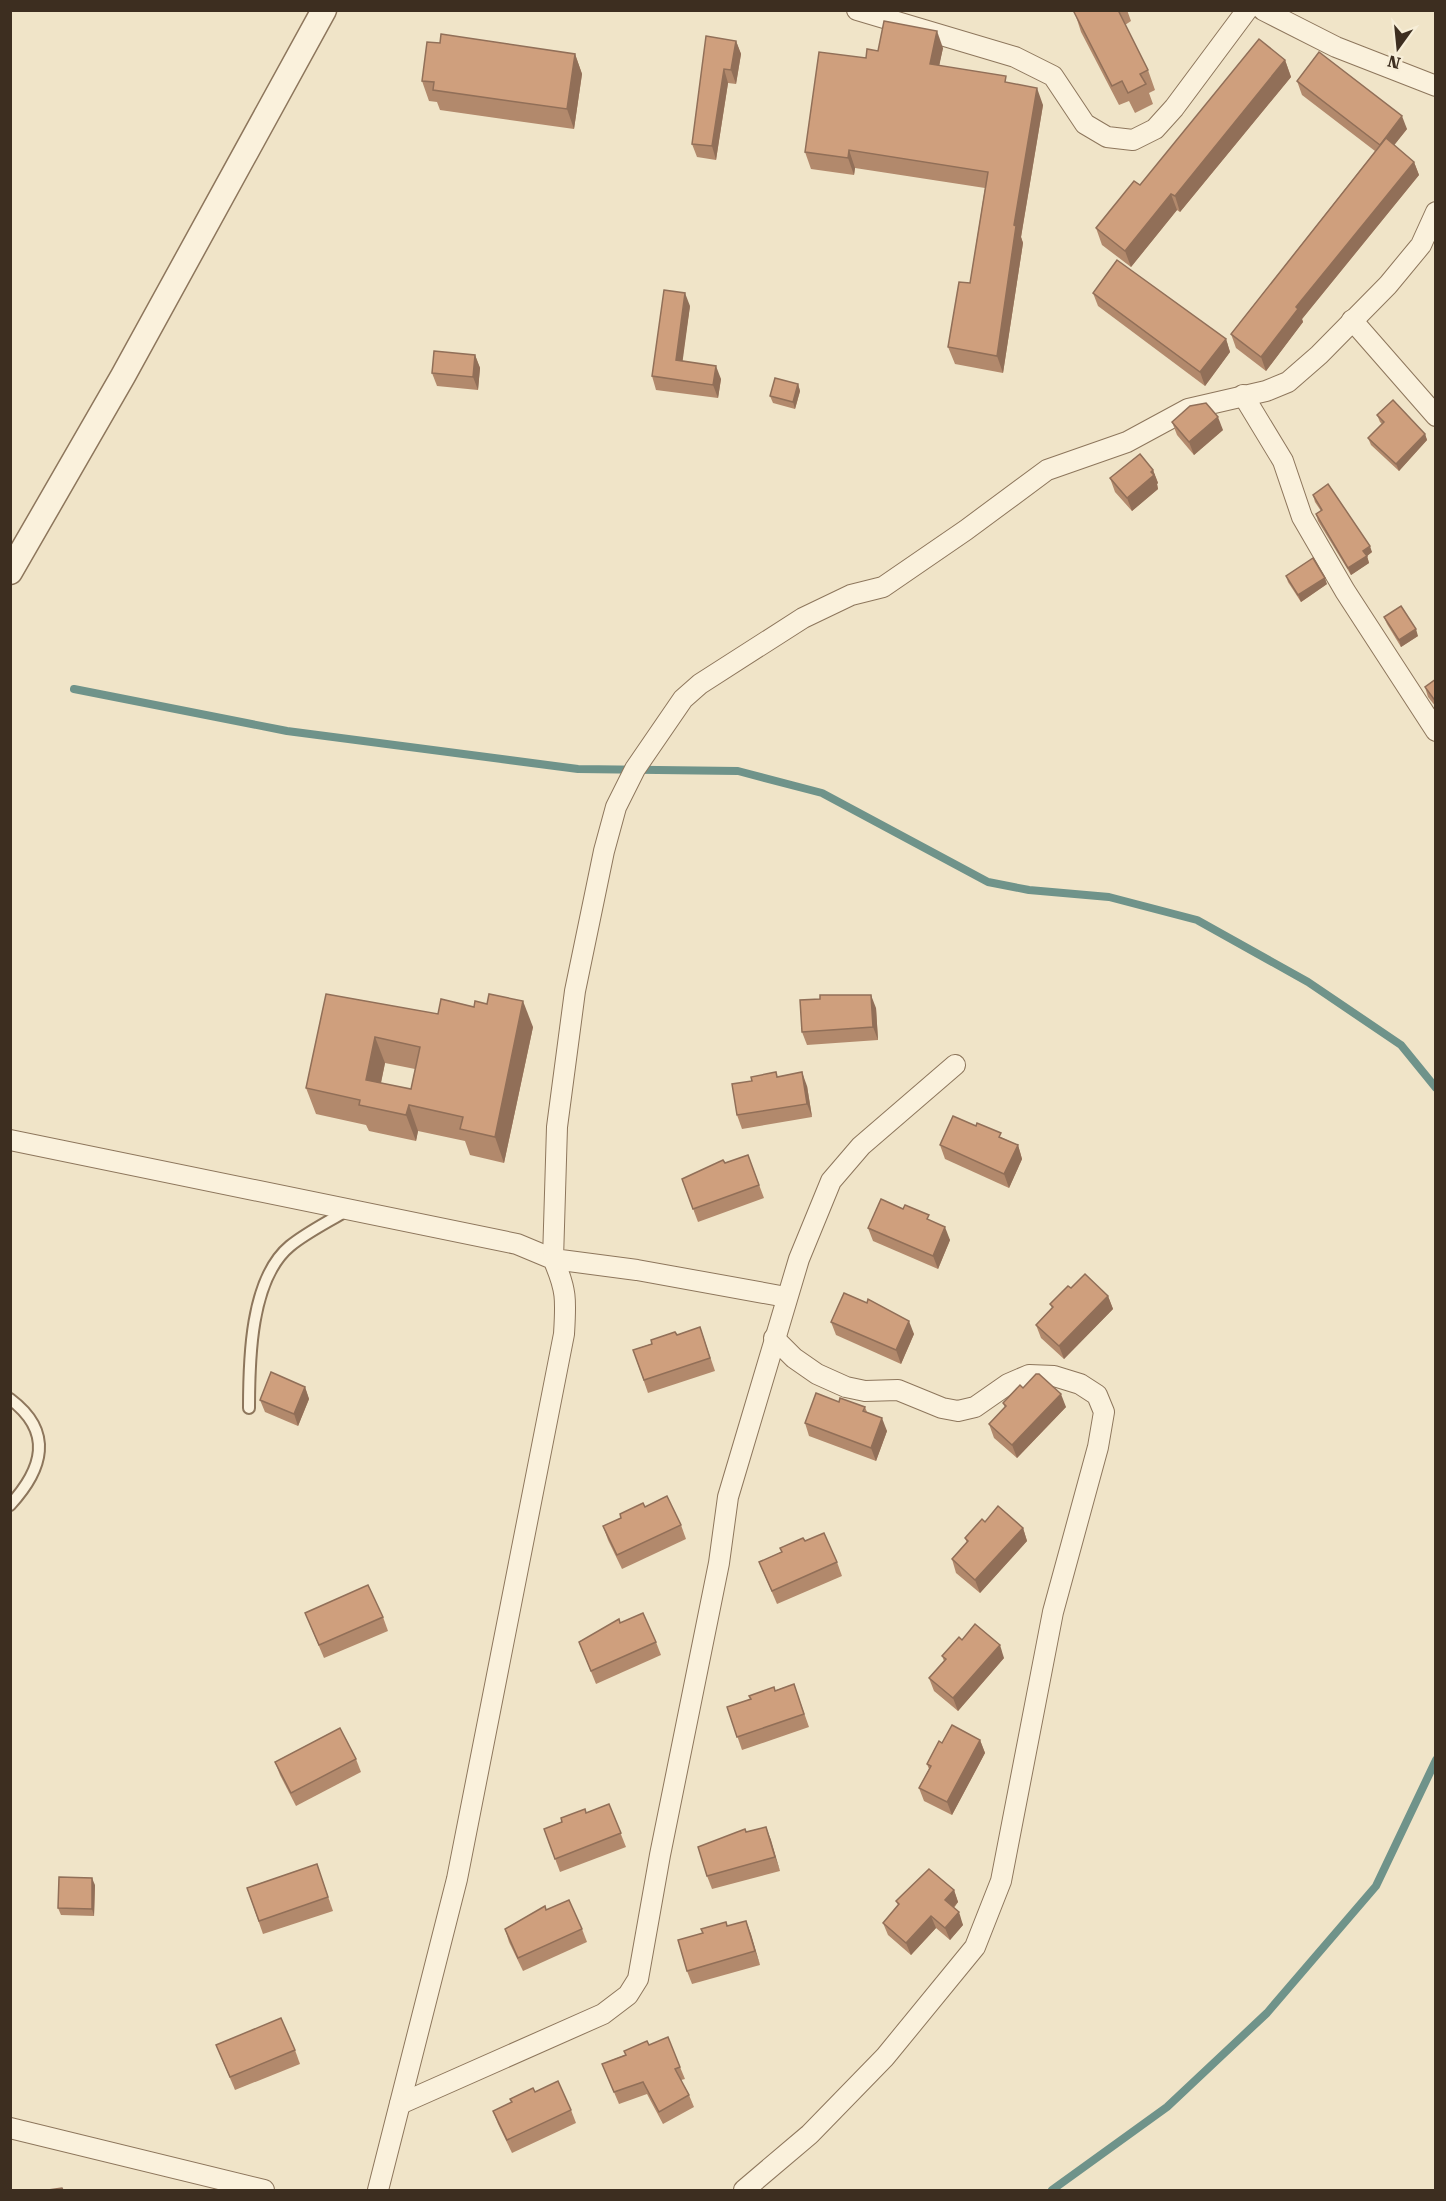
<svg xmlns="http://www.w3.org/2000/svg" width="1446" height="2201" viewBox="0 0 1446 2201" font-family="'Roboto Serif',serif">
<style>
.lines{fill:none;stroke-linecap:round;stroke-linejoin:round}
.stream{stroke:#6f938a;stroke-width:8}
.service-casing{stroke:#8d765c;stroke-width:14}
.minor-casing{stroke:#8d765c;stroke-width:22}
.tertiary-casing{stroke:#8d765c;stroke-width:27}
.service{stroke:#faf1dc;stroke-width:10}
.minor{stroke:#faf1dc;stroke-width:20}
.tertiary{stroke:#faf1dc;stroke-width:24}
.wall{fill:#b2896c;fill-rule:evenodd}
.shaded-wall{fill:#916f58}
.building{fill:#cf9f7d;stroke:#916f58;stroke-width:1.5;fill-rule:evenodd}
</style>
<rect width="100%" height="100%" fill="#f0e4c8"/>
<g class="lines">
<g class="stream">
<polyline points="74,689 287,731 578,769 738,771 822,793 988,882 1029,890 1109,897 1197,920 1308,982 1401,1045 1436,1088"/>
<polyline points="1052,2190 1167,2107 1267,2013 1376,1886 1436,1760"/>
</g>
<defs>
<g id="service">
<path d="M10 1399C54 1432 43 1469 10 1505"/>
<path d="M249 1408C249 1361 250 1279 290 1246 307 1232 330 1221 349 1209"/>
</g>
<g id="minor">
<polyline points="857,10 1015,57 1053,76 1085,124 1107,137 1133,140 1155,129 1174,108 1247,10"/>
<polyline points="1263,10 1336,47 1436,86"/>
<polyline points="1352,320 1436,416"/>
<polyline points="1243,395 1283,461 1302,517 1345,591 1436,731"/>
<path d="M10 1140 517 1244 553 1259C567 1290 566 1301 564 1334L457 1879 378 2190"/>
<polyline points="786,1297 637,1270 553,1259 557,1127 575,991 604,851 616,807 635,769 683,699 700,684 803,618 851,595 883,587 966,530 1047,470 1127,442 1188,409 1266,391 1288,382 1319,355 1388,285 1421,245 1436,212"/>
<polyline points="400,2104 603,2014 628,1995 638,1979 660,1855 719,1563 728,1497 799,1259 831,1181 861,1146 955,1065"/>
<polyline points="10,2128 264,2190"/>
<polyline points="744,2190 810,2134 885,2057 975,1947 1001,1881 1053,1612 1098,1447 1104,1412 1097,1395 1080,1384 1054,1376 1029,1375 1008,1384 975,1407 958,1411 942,1408 898,1390 865,1391 846,1387 817,1374 794,1358 774,1338"/>
</g>
<polyline id="tertiary" points="10,572 123,376 324,10"/>
</defs>
<use href="#service" class="service-casing"/>
<use href="#minor" class="minor-casing"/>
<use href="#tertiary" class="tertiary-casing"/>
<use href="#service" class="service"/>
<use href="#minor" class="minor"/>
<use href="#tertiary" class="tertiary"/>
</g>
<g class="wall">
<polygon points="1074,10 1127,10 1131,21 1125,25 1148,70 1155,90 1149,93 1153,104 1135,113 1129,101 1119,105 1081,32"/>
<polygon points="736,41 741,54 736,84 728,83 716,160 697,157 692,144"/>
<polygon points="943,48 939,65 1008,83 1043,105 1021,237 1023,243 1003,373 955,364 948,347 970,283 985,188 855,168 854,175 811,169 805,152 878,51"/>
<polygon points="575,54 582,74 574,129 440,110 437,102 429,101 422,81"/>
<polygon points="1285,60 1291,77 1180,212 1177,210 1131,267 1102,245 1096,228 1140,185"/>
<polygon points="1297,81 1407,129 1394,145 1414,162 1419,175 1302,319 1303,322 1266,371 1236,348 1231,334 1375,151 1302,95"/>
<polygon points="1093,293 1226,339 1230,352 1205,386 1098,306"/>
<polygon points="690,306 682,361 721,379 718,398 656,390 652,376"/>
<polygon points="475,355 480,368 478,390 437,386 432,373"/>
<polygon points="798,384 800,391 795,409 773,403 770,396"/>
<polygon points="1377,415 1425,434 1427,440 1399,471 1371,445 1368,438 1382,424 1380,422"/>
<polygon points="1172,422 1223,430 1194,455 1177,435"/>
<polygon points="1153,470 1158,483 1157,484 1158,489 1132,511 1115,492 1110,478"/>
<polygon points="1313,495 1372,552 1367,556 1369,563 1351,575 1318,521 1316,514 1321,511 1315,502"/>
<polygon points="1286,576 1327,584 1301,602 1288,582"/>
<polygon points="1384,617 1418,636 1401,647 1387,624"/>
<polygon points="1436,679 1436,707 1428,697 1425,687"/>
<path d="M326 994 438 1014 533 1027 504 1163 470 1155 465 1141 418 1131 416 1141 369 1131 366 1125 316 1114 306 1088ZM385 1063 415 1069 411 1089 381 1083Z"/>
<polygon points="820,999 876,1008 878,1040 807,1045 802,1032"/>
<polygon points="778,1077 807,1086 812,1117 742,1129 737,1115"/>
<polygon points="976,1126 1018,1145 1022,1159 1009,1188 945,1159 940,1145"/>
<polygon points="748,1155 764,1198 698,1222 682,1179"/>
<polygon points="931,1221 950,1240 938,1269 873,1241 868,1228"/>
<polygon points="1071,1288 1108,1296 1113,1309 1064,1359 1041,1338 1036,1325 1052,1308 1050,1304"/>
<polygon points="867,1303 914,1334 901,1364 836,1335 831,1322"/>
<polygon points="700,1327 715,1371 648,1393 633,1350"/>
<polygon points="305,1387 309,1399 298,1426 265,1412 260,1400"/>
<polygon points="1023,1388 1066,1407 1017,1458 994,1438 989,1424 1005,1408 1003,1403"/>
<polygon points="839,1402 865,1407 867,1412 887,1431 876,1461 809,1436 805,1423"/>
<polygon points="645,1507 681,1525 686,1539 622,1569 608,1540 603,1526"/>
<polygon points="985,1522 1023,1528 1027,1541 980,1593 956,1573 952,1559 967,1543 965,1538"/>
<polygon points="805,1541 837,1562 842,1576 777,1604 759,1562"/>
<polygon points="305,1613 383,1617 388,1631 324,1658"/>
<polygon points="620,1623 656,1642 661,1655 596,1684 579,1642"/>
<polygon points="962,1640 1004,1658 958,1711 934,1691 929,1678 944,1661 942,1656"/>
<polygon points="794,1684 809,1727 742,1750 727,1707"/>
<polygon points="980,1740 985,1753 952,1815 924,1801 919,1788 929,1769 927,1764 942,1743"/>
<polygon points="356,1759 361,1772 296,1806 280,1775 275,1762"/>
<polygon points="609,1804 626,1847 560,1872 544,1829"/>
<polygon points="766,1827 780,1871 712,1889 707,1876 746,1832"/>
<polygon points="317,1864 333,1911 263,1934 247,1888"/>
<polygon points="95,1885 94,1916 61,1915 58,1908"/>
<polygon points="954,1890 958,1902 954,1908 963,1925 950,1940 936,1928 911,1955 888,1935 883,1923 898,1905 896,1901"/>
<polygon points="546,1910 582,1929 587,1942 523,1971 509,1942 505,1929"/>
<polygon points="746,1921 760,1965 692,1984 687,1971 727,1926"/>
<polygon points="216,2045 295,2050 300,2064 235,2090"/>
<polygon points="649,2045 680,2067 685,2079 681,2080 689,2095 694,2107 663,2124 647,2094 619,2104 602,2064"/>
<polygon points="535,2092 571,2110 576,2123 512,2153 498,2124 493,2111 512,2102 510,2099"/>
</g>
<g class="shaded-wall">
<polygon points="937,31 943,48 936,81 930,64"/>
<polygon points="736,41 741,54 736,84 731,70"/>
<polygon points="575,54 582,74 574,129 567,109"/>
<polygon points="1285,60 1291,77 1180,212 1175,196"/>
<polygon points="724,69 728,83 716,160 712,146"/>
<polygon points="1037,88 1043,105 1021,237 1023,243 1003,373 997,356 1014,225"/>
<polygon points="1402,116 1407,129 1384,158 1380,145"/>
<polygon points="849,150 855,168 854,175 848,158"/>
<polygon points="1414,162 1419,175 1302,319 1303,322 1266,371 1261,357 1296,307"/>
<polygon points="1171,194 1177,210 1131,267 1125,251"/>
<polygon points="685,293 690,306 681,373 676,360"/>
<polygon points="1226,339 1230,352 1205,386 1200,372"/>
<polygon points="475,355 480,368 478,390 473,377"/>
<polygon points="716,366 721,379 718,398 713,385"/>
<polygon points="798,384 800,391 795,409 793,402"/>
<polygon points="1218,417 1223,430 1194,455 1189,442"/>
<polygon points="1425,434 1427,440 1399,471 1396,464"/>
<polygon points="1153,470 1158,483 1157,484 1158,489 1132,511 1127,498"/>
<polygon points="1370,546 1372,552 1367,556 1369,563 1351,575 1348,568 1363,551"/>
<polygon points="1325,578 1327,584 1301,602 1298,595"/>
<polygon points="1416,629 1418,636 1401,647 1399,640"/>
<polygon points="871,995 876,1008 878,1040 873,1027"/>
<polygon points="523,1001 533,1027 504,1163 495,1137"/>
<polygon points="375,1037 385,1063 376,1106 366,1080"/>
<polygon points="802,1072 807,1086 812,1117 807,1104"/>
<polygon points="409,1105 418,1131 416,1141 406,1115"/>
<polygon points="1018,1145 1022,1159 1009,1188 1004,1174"/>
<polygon points="945,1227 950,1240 938,1269 933,1256"/>
<polygon points="1108,1296 1113,1309 1064,1359 1059,1346"/>
<polygon points="909,1321 914,1334 901,1364 896,1350"/>
<polygon points="305,1387 309,1399 298,1426 294,1414"/>
<polygon points="1061,1394 1066,1407 1017,1458 1012,1445"/>
<polygon points="882,1418 887,1431 876,1461 871,1448"/>
<polygon points="1023,1528 1027,1541 980,1593 975,1580"/>
<polygon points="1000,1645 1004,1658 958,1711 953,1698"/>
<polygon points="980,1740 985,1753 952,1815 947,1802"/>
<polygon points="766,1827 771,1840 780,1871 775,1857"/>
<polygon points="92,1878 95,1885 94,1916 92,1909"/>
<polygon points="954,1890 958,1902 949,1912 945,1900"/>
<polygon points="959,1912 963,1925 950,1940 945,1928"/>
<polygon points="931,1916 936,1928 911,1955 906,1943"/>
<polygon points="746,1921 751,1934 760,1965 755,1951"/>
</g>
<g class="building">
<polygon points="1077,10 1118,10 1148,70 1140,74 1146,84 1128,93 1122,81 1112,86 1074,12"/>
<polygon points="884,21 937,31 930,64 1006,76 1005,82 1037,88 1014,225 1016,226 997,356 948,347 959,282 970,283 988,172 849,150 848,158 805,152 819,52 866,58 867,49 878,51"/>
<polygon points="441,34 575,54 567,109 433,90 434,82 422,81 427,42 440,43"/>
<polygon points="706,36 736,41 731,70 724,69 712,146 692,144"/>
<polygon points="1259,39 1285,60 1175,196 1171,194 1125,251 1096,228 1134,181 1140,185"/>
<polygon points="1319,52 1402,116 1380,145 1297,81"/>
<polygon points="1386,138 1414,162 1296,307 1298,309 1261,357 1231,334"/>
<polygon points="1117,260 1226,339 1200,372 1093,293"/>
<polygon points="664,290 685,293 676,360 716,366 713,385 652,376"/>
<polygon points="434,351 475,355 473,377 432,373"/>
<polygon points="775,378 798,384 793,402 770,396"/>
<polygon points="1393,400 1425,434 1396,464 1368,438 1384,422 1377,415"/>
<polygon points="1206,403 1218,417 1189,442 1172,422 1190,406"/>
<polygon points="1140,454 1153,470 1151,472 1154,475 1127,498 1110,478"/>
<polygon points="1328,484 1370,546 1363,551 1367,556 1348,568 1316,514 1322,510 1313,495"/>
<polygon points="1313,558 1325,578 1298,595 1286,576"/>
<polygon points="1401,606 1416,629 1399,640 1384,617"/>
<polygon points="1436,679 1436,702 1425,687"/>
<path d="M326 994 438 1014 441 999 474 1007 475 1001 487 1004 489 994 523 1001 495 1137 460 1129 463 1117 409 1105 406 1115 359 1105 360 1100 306 1088ZM375 1037 420 1047 411 1089 366 1080Z"/>
<polygon points="820,995 871,995 873,1027 802,1032 800,1000 820,999"/>
<polygon points="776,1072 777,1077 802,1072 807,1104 737,1115 732,1084 752,1081 751,1077"/>
<polygon points="953,1116 976,1126 977,1123 1001,1133 999,1137 1018,1145 1004,1174 940,1145"/>
<polygon points="748,1155 759,1185 693,1209 682,1179 723,1160 725,1163"/>
<polygon points="881,1199 903,1209 905,1205 929,1215 927,1219 945,1227 933,1256 868,1228"/>
<polygon points="1085,1274 1108,1296 1059,1346 1036,1325 1053,1307 1050,1304 1068,1286 1071,1288"/>
<polygon points="844,1293 867,1303 868,1299 909,1321 896,1350 831,1322"/>
<polygon points="700,1327 710,1358 644,1380 633,1350 652,1344 651,1340 675,1332 677,1335"/>
<polygon points="271,1372 305,1387 294,1414 260,1400"/>
<polygon points="1036,1374 1039,1374 1061,1394 1012,1445 989,1424 1006,1406 1003,1403 1020,1385 1023,1388"/>
<polygon points="816,1393 839,1402 840,1398 865,1407 863,1411 882,1418 871,1448 805,1423"/>
<polygon points="667,1496 681,1525 617,1555 603,1526 621,1518 620,1514 643,1503 645,1507"/>
<polygon points="998,1506 1023,1528 975,1580 952,1559 968,1541 965,1538 982,1519 985,1522"/>
<polygon points="824,1533 837,1562 772,1591 759,1562 782,1552 780,1548 803,1538 805,1541"/>
<polygon points="368,1585 383,1617 319,1645 305,1613"/>
<polygon points="643,1613 656,1642 591,1671 579,1642 619,1619 620,1623"/>
<polygon points="975,1624 1000,1645 953,1698 929,1678 946,1659 942,1656 959,1637 962,1640"/>
<polygon points="794,1684 804,1714 737,1737 727,1707 751,1699 749,1696 774,1687 775,1691"/>
<polygon points="952,1725 980,1740 947,1802 919,1788 931,1766 927,1764 939,1741 942,1743"/>
<polygon points="340,1728 356,1759 291,1793 275,1762"/>
<polygon points="609,1804 621,1833 555,1859 544,1829 562,1822 561,1818 585,1809 586,1813"/>
<polygon points="766,1827 775,1857 707,1876 698,1847 745,1829 746,1832"/>
<polygon points="317,1864 328,1897 259,1921 247,1888"/>
<polygon points="929,1869 954,1890 945,1900 959,1912 945,1928 931,1916 906,1943 883,1923 899,1904 896,1901"/>
<polygon points="59,1877 92,1878 92,1909 58,1908"/>
<polygon points="569,1900 582,1929 518,1958 505,1929 545,1906 546,1910"/>
<polygon points="746,1921 755,1951 687,1971 678,1940 703,1933 701,1929 726,1922 727,1926"/>
<polygon points="281,2018 295,2050 230,2077 216,2045"/>
<polygon points="668,2037 680,2067 675,2069 689,2095 659,2112 643,2082 614,2092 602,2064 626,2055 624,2051 647,2041 649,2045"/>
<polygon points="558,2081 571,2110 507,2140 493,2111 512,2102 510,2099 533,2088 535,2092"/>
<polygon points="62,2188 63,2190 48,2190"/>
</g>
<rect width="1446" height="2201" fill="none" stroke="#3d2e20" stroke-width="24"/>
<g transform="translate(1398 48) rotate(195)" stroke="#f7eed8" stroke-width="4.5" paint-order="stroke">
<path d="M0-4.5L10 22L0 15L-10 22Z" fill="#3d2e20"/>
<text y="-9" font-size="16" font-weight="bold" text-anchor="middle" fill="#3d2e20">N</text>
</g>
</svg>
